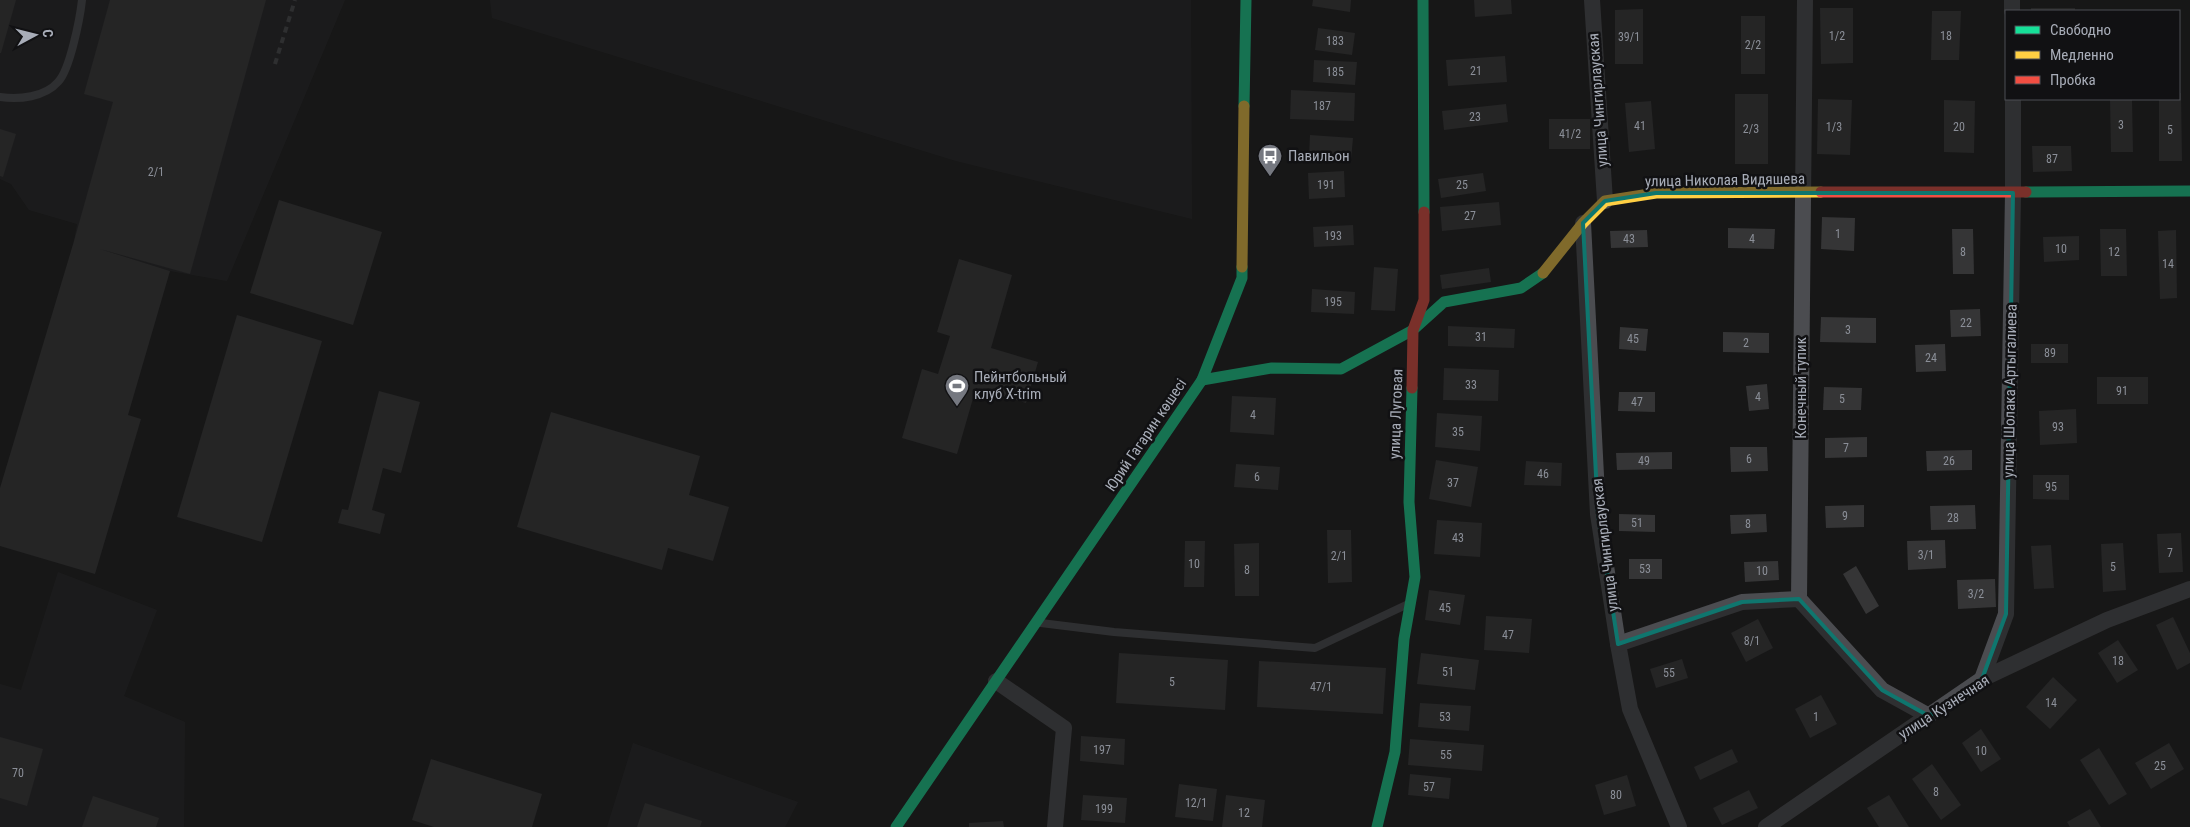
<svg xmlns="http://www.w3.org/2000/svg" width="2190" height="827" viewBox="0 0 2190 827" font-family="'Roboto Condensed',sans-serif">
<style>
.built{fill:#212123}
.building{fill:#353536}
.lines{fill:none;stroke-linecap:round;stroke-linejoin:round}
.lane{stroke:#4b4c50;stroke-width:8}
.street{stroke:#4b4c50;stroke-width:16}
.fast{stroke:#16e098;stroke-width:11}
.slow{stroke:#ffcf43;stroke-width:11}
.jam{stroke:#f24e42;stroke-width:11}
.rail{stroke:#4b4c4f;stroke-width:4;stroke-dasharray:6 5;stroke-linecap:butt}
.marked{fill:none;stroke:#0f766e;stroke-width:4;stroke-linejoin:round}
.labels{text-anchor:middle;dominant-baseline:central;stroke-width:5;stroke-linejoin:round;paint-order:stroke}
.number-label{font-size:12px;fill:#8b8f98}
.street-label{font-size:15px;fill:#a8adb8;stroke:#111113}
.poi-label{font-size:15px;fill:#a8adb8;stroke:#111113;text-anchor:start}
</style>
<rect width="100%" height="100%" fill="#171717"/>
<g class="built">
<polygon points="0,0 345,0 227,281 170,271 74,241 77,224 29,210 11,184 0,179"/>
<polygon points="490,0 1191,0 1192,219 956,161 492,18"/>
<polygon points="58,572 157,610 124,696 185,722 184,827 0,827 0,684 21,690"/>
<polygon points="633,743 798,802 785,827 607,827"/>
</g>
<g class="building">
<polygon points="0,0 16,0 1,53 0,53"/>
<polygon points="110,0 266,0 190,274 100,249 170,271 128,415 141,419 95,574 0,546 0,488 74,241 113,102 84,94"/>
<polygon points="1313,0 1351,0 1350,12 1312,6"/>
<polygon points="1474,0 1511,0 1512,14 1475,17"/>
<polygon points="1820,8 1853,8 1853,63 1821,64"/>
<rect x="2031" y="8" width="44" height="3"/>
<polygon points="1643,9 1643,64 1615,64 1615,10"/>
<polygon points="1932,11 1961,11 1959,60 1931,60"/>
<rect x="1741" y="16" width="24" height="58"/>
<polygon points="1318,28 1355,33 1352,55 1315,50"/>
<polygon points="1505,56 1507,82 1448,86 1446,60"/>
<polygon points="1314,60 1357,62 1355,85 1313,82"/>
<polygon points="1291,90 1355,93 1354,121 1290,119"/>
<polygon points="2179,93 2181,93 2182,161 2159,161 2159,99 2179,99"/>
<rect x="1735" y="94" width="33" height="70"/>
<polygon points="1818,99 1852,100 1850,155 1817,154"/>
<polygon points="2110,99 2132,99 2133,152 2111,152"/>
<polygon points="1944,100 1975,101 1974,153 1944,152"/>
<polygon points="1651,101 1655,149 1629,152 1625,103"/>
<polygon points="1506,104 1508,122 1444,130 1442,111"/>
<rect x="1549" y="119" width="41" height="30"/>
<polygon points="0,129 16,134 3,177 0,176"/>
<polygon points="1310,135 1353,138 1351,160 1309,157"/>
<polygon points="2032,146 2071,146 2072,171 2033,172"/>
<polygon points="1344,171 1345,197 1309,199 1308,173"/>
<polygon points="1483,173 1486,191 1441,198 1438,179"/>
<polygon points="279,200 382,232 353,325 250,293"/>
<polygon points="1499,202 1501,225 1442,231 1440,207"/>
<polygon points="1822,217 1855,218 1854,251 1821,249"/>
<polygon points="1353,225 1354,245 1314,247 1313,227"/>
<polygon points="1728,228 1775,229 1774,249 1728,248"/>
<polygon points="1952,229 1973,229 1974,274 1953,274"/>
<polygon points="2100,229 2126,229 2127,276 2101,276"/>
<polygon points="1647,230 1648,247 1611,248 1610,231"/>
<polygon points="2176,230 2177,298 2160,299 2158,231"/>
<polygon points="2079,236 2079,260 2044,262 2043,237"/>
<polygon points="959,259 1012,275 991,348 1038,362 1026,403 976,388 957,454 902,438 922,369 938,374 950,336 937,332"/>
<polygon points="1374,267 1398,269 1395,311 1371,310"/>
<polygon points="1489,268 1491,282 1442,289 1440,275"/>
<polygon points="1312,289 1355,292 1354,314 1311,312"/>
<polygon points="1980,309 1981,336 1951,337 1950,310"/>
<polygon points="237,315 322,341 262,542 177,517"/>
<polygon points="1821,317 1876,318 1876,343 1820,342"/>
<polygon points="1448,326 1515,329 1514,348 1448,346"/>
<polygon points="1620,327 1648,329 1646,351 1619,349"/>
<polygon points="1723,332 1769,333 1769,353 1723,352"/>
<polygon points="1945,344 1946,371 1916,372 1915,345"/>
<rect x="2031" y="344" width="37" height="19"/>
<polygon points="1444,368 1499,370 1498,401 1443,400"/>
<rect x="2097" y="377" width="51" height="27"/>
<polygon points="1767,384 1769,409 1749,411 1746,386"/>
<polygon points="1824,387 1862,388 1861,410 1823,410"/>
<polygon points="379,391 420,402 401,473 383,468 372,510 385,514 380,534 338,523 342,509 348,510"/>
<polygon points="1619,392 1655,392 1655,412 1618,411"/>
<polygon points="1232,396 1276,398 1274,435 1230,432"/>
<polygon points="2076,409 2077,443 2040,445 2039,411"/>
<polygon points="551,412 700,456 689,495 729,507 713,561 668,548 662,570 517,527"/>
<polygon points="1437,413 1482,416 1480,451 1435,447"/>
<polygon points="1867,437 1867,457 1825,458 1825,438"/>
<polygon points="1730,447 1767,447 1768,471 1731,472"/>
<polygon points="1972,450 1972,470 1927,471 1926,451"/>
<polygon points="1672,452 1672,469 1617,470 1616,453"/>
<polygon points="1436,460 1478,467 1471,507 1429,499"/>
<polygon points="1526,461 1562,463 1561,486 1524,485"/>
<polygon points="1236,464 1280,467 1278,490 1234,487"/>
<polygon points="2033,475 2069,475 2069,500 2033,499"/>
<polygon points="1864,505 1864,527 1826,528 1825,506"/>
<polygon points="1975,505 1976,529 1931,530 1930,506"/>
<polygon points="1619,514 1655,515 1655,532 1619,531"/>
<polygon points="1766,514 1767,532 1731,534 1730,515"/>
<polygon points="1437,520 1482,523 1480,557 1434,554"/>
<polygon points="1327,530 1351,530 1352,582 1328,583"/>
<polygon points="2181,533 2183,572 2159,573 2157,534"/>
<polygon points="1945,540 1946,568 1908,570 1907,541"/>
<polygon points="1185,541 1205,541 1204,587 1184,587"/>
<polygon points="1259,543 1259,596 1235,596 1234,544"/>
<polygon points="2123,543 2126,590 2103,592 2101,544"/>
<polygon points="2051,545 2054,588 2034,589 2031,546"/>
<rect x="1629" y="559" width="33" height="20"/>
<polygon points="1778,561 1779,580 1745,582 1744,562"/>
<polygon points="1856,566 1879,606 1866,614 1843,574"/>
<polygon points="1995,579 1996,607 1958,609 1957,580"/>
<polygon points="1429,590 1465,595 1460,625 1425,620"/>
<polygon points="1486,616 1532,619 1529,653 1484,650"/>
<polygon points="2173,617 2190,653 2190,663 2177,670 2156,625"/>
<polygon points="1758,619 1773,648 1746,662 1731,633"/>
<polygon points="2118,640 2138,670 2117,683 2098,653"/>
<polygon points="1119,653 1228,660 1225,710 1116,703"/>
<polygon points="1421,653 1479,660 1475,690 1417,684"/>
<polygon points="1682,659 1688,678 1656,688 1650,669"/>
<polygon points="1259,661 1386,668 1383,714 1257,707"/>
<polygon points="2053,677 2077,700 2050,729 2026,707"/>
<polygon points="1821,695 1837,724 1810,738 1795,709"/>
<polygon points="1420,703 1471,706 1469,731 1418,727"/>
<polygon points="1981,729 2001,759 1981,772 1962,743"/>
<polygon points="1081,736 1125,739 1124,765 1080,761"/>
<polygon points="0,737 43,749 27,806 0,798"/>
<polygon points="1410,739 1484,745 1482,771 1408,765"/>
<polygon points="2169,743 2184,769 2151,789 2135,763"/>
<polygon points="2099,748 2127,794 2109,805 2080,760"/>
<polygon points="1732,749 1738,762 1700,780 1694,767"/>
<polygon points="431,759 542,794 532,827 434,827 412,820"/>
<polygon points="1932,764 1961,805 1941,820 1912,779"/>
<polygon points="1410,774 1451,778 1449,799 1408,795"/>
<polygon points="1627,775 1636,806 1604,815 1595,785"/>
<polygon points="1179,784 1217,789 1213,821 1175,817"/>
<polygon points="1749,790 1758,808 1722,825 1713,808"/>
<polygon points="1083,795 1127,798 1125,823 1081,820"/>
<polygon points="1226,795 1265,800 1262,827 1222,827"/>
<polygon points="1889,795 1909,827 1879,827 1867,808"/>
<polygon points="93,796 159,818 156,827 82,827"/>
<polygon points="645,803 702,821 700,827 637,827"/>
<polygon points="2090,809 2101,827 2070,827 2067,822"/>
<polygon points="1003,821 1004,827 969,827 969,823"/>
</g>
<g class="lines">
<g class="lane">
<path d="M0 97C19 100 45 97 58 82 70 70 80 18 82 0"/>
<polyline points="1041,623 1114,632 1315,648 1406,605"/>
</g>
<g class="street">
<polyline points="1592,0 1605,201"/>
<polyline points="1805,0 1799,599 1882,690 1929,716"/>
<polyline points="2012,0 2012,11"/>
<polyline points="1583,223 1598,514 1618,644 1630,709 1679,827"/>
<polyline points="1618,644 1742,602 1799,599"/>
<polyline points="1982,679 2006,614 2013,193 2013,99"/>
<polyline points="996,681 1064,728 1055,827"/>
<polyline points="1766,827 1982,679 2107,620 2190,589"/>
</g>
<g class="fast">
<polyline points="1423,0 1424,212"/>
<polyline points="1244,106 1246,0"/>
<polyline points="2026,192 2190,191"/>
<polyline points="1202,380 1272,368 1341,369 1413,330 1444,302 1521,288 1543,273"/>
<polyline points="896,827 1202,380 1242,278 1242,267"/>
<polyline points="1377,827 1395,752 1404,639 1415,577 1409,502 1412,388"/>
</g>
<g class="slow">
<polyline points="1242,267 1244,106"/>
<polyline points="1543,273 1583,223 1605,201 1656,193 1821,192"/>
</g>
<g class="jam">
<polyline points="1821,192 2026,192"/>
<polyline points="1412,388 1413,330 1424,300 1424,212"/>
</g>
<polyline class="rail" points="275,64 295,0"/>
</g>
<path d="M0 0H2190V827H0ZM1656 193H2013L2006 614 1982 679 1929 716 1882 690 1799 599 1742 602 1618 644 1598 514 1583 223 1605 201Z" fill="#171717" fill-opacity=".55" fill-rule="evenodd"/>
<path class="marked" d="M1656 193H2013L2006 614 1982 679 1929 716 1882 690 1799 599 1742 602 1618 644 1598 514 1583 223 1605 201Z"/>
<defs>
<symbol id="bus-pin" viewBox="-11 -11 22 30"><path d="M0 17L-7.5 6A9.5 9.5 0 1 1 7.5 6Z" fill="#757880" stroke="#111113"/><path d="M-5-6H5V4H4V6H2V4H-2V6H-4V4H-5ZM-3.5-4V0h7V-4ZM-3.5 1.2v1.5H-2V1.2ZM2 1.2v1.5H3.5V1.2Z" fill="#fff"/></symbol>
<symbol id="stadium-pin" viewBox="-11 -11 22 30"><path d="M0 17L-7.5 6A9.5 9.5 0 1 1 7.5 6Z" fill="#757880" stroke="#111113"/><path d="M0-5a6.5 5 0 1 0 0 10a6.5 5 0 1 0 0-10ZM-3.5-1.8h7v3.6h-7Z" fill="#fff"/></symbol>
</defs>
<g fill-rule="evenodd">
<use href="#bus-pin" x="1256" y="142" width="28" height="38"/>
<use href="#stadium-pin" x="943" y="372" width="28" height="38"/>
</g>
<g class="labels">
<g class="number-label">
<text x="1837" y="36">1/2</text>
<text x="1946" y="36">18</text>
<text x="1629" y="37">39/1</text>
<text x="1335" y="41">183</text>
<text x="1753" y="45">2/2</text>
<text x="1476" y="71">21</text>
<text x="1335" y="72">185</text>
<text x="1322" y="106">187</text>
<text x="1475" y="117">23</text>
<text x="2121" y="125">3</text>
<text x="1640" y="126">41</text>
<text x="1834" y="127">1/3</text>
<text x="1959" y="127">20</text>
<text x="1751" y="129">2/3</text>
<text x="2170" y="130">5</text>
<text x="1570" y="134">41/2</text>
<text x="2052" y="159">87</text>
<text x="156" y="172">2/1</text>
<text x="1326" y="185">191</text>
<text x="1462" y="185">25</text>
<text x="1470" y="216">27</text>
<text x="1838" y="234">1</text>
<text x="1333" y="236">193</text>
<text x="1629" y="239">43</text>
<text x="1752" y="239">4</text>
<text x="2061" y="249">10</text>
<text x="1963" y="252">8</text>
<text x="2114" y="252">12</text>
<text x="2168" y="264">14</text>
<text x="1333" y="302">195</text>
<text x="1966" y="323">22</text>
<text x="1848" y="330">3</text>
<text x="1481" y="337">31</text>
<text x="1633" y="339">45</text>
<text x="1746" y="343">2</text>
<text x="2050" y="353">89</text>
<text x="1931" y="358">24</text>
<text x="1471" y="385">33</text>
<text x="2122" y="391">91</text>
<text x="1758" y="397">4</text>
<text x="1842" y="399">5</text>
<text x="1637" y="402">47</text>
<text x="1253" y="415">4</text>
<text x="2058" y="427">93</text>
<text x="1458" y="432">35</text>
<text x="1846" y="448">7</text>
<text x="1749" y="459">6</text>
<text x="1644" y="461">49</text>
<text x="1949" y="461">26</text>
<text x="1543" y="474">46</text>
<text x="1257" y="477">6</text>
<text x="1453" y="483">37</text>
<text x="2051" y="487">95</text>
<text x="1845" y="516">9</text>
<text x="1953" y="518">28</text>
<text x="1637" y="523">51</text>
<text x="1748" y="524">8</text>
<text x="1458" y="538">43</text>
<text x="2170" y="553">7</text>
<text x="1926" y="555">3/1</text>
<text x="1339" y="556">2/1</text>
<text x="1194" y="564">10</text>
<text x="2113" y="567">5</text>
<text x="1645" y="569">53</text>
<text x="1247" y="570">8</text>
<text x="1762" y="571">10</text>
<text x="1976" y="594">3/2</text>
<text x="1445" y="608">45</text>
<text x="1508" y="635">47</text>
<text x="1752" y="641">8/1</text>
<text x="2118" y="661">18</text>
<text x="1448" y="672">51</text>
<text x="1669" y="673">55</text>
<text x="1172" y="682">5</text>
<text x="1321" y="687">47/1</text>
<text x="2051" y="703">14</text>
<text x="1445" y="717">53</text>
<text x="1816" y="717">1</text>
<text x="1102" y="750">197</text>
<text x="1981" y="751">10</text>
<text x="1446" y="755">55</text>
<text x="2160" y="766">25</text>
<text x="18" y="773">70</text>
<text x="1429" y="787">57</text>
<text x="1936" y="792">8</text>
<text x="1616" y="795">80</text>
<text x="1196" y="803">12/1</text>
<text x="1104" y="809">199</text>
<text x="1244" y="813">12</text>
</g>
<g class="street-label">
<text transform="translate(1598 100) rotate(-94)">улица Чингирлауская</text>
<text transform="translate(1725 180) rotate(-1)">улица Николая Видяшева</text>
<text transform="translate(1801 388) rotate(-90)">Конечный тупик</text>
<text transform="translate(2010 391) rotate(-89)">улица Шолака Артыгалиева</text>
<text transform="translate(1396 414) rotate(-88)">улица Луговая</text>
<text transform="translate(1146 435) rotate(-56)">Юрий Гагарин көшесі</text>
<text transform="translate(1605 545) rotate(-97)">улица Чингирлауская</text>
<text transform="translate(1944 707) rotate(-33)">улица Кузнечная</text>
</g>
<g class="poi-label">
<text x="1288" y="156">Павильон</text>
<text x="974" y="377">Пейнтбольный<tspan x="974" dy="17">клуб X-trim</tspan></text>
</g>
</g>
<rect x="2005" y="10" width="175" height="90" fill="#111113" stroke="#4d4f55"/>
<rect x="2015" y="26" width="25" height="8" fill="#16e098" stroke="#4d4f55"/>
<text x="2050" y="35" font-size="15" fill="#a8adb8">Свободно</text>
<rect x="2015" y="51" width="25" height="8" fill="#ffcf43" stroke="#4d4f55"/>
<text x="2050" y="60" font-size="15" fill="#a8adb8">Медленно</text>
<rect x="2015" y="76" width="25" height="8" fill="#f24e42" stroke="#4d4f55"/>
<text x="2050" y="85" font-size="15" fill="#a8adb8">Пробка</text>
<g transform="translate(35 35) rotate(83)" stroke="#111113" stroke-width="4" paint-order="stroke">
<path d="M0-4L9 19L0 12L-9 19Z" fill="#a8adb8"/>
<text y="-8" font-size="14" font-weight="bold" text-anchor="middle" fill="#a8adb8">С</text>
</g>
</svg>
